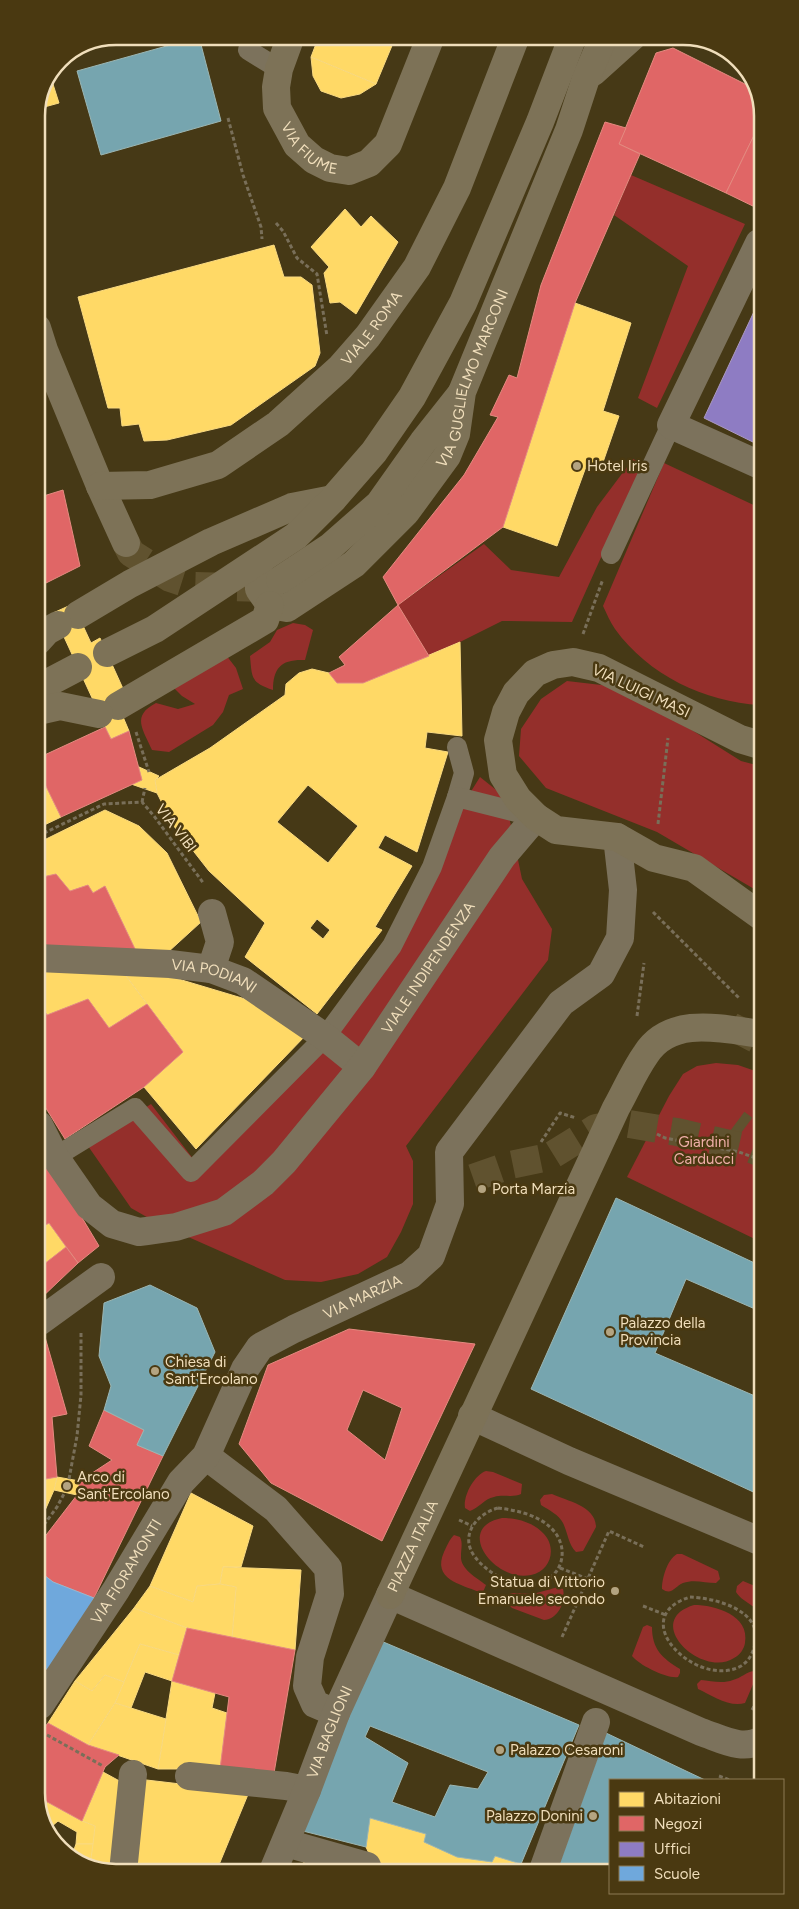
<svg xmlns="http://www.w3.org/2000/svg" width="799" height="1909" viewBox="0 0 799 1909" font-family="Figtree,sans-serif">
<style>
.green{fill:#942f2b}
.homes{fill:#ffd966;stroke:#fada80;fill-rule:evenodd}
.shops{fill:#e06666;stroke:#e58a80;fill-rule:evenodd}
.offices{fill:#8e7cc3;stroke:#ab99c1}
.schools{fill:#6fa8dc;stroke:#96b8d2}
.public{fill:#76a5af;stroke:#9bb6b3;fill-rule:evenodd}
.lines{fill:none;stroke-linecap:round;stroke-linejoin:round}
.street-tunnel{stroke:#60522f;stroke-width:28;stroke-dasharray:28 14;stroke-linecap:butt}
.secondary-tunnel{stroke:#60522f;stroke-width:28;stroke-dasharray:28 14;stroke-linecap:butt}
.path{stroke:#796f59;stroke-width:3;stroke-dasharray:4 2.5;stroke-linecap:butt}
.lane{stroke:#7c725c;stroke-width:20}
.street{stroke:#7c725c;stroke-width:28}
.secondary{stroke:#7d7257;stroke-width:28}
.poi-dot{fill:#b4a481;stroke:#4a3911;stroke-width:2}
.labels{text-anchor:middle;dominant-baseline:central;stroke-width:5;stroke-linejoin:round;paint-order:stroke}
.street-label{font-size:15px;fill:#f0debb;stroke:#4a3911}
.poi-label{font-size:15px;fill:#f0debb;stroke:#4a3911;text-anchor:start}
.park-label{font-size:15px;fill:#efaea8;stroke:#4a3911}
.rim{fill:none;stroke:#f0debb;stroke-width:2.5}
</style>
<rect width="100%" height="100%" fill="#463916"/>
<g class="green">
<polygon points="631,175 745,224 657,408 638,398 688,266 614,215"/>
<polygon points="633,459 643,464 572,622 502,621 460,642 429,656 398,605 484,544 511,570 559,577 597,507"/>
<path d="M664 463 760 508V705C705 702 648 675 615 629 610 622 607 614 603 606Z"/>
<path d="M293 623 305 625 313 630 305 660C282 659 273 667 273 690 251 682 252 679 250 656L270 642 277 630Z"/>
<path d="M226 655 236 668 243 689 229 695 223 712 213 725 169 752 152 750C143 729 131 716 156 703L178 709 195 704 182 696 173 687Z"/>
<polygon points="567,681 610,686 671,717 741,761 760,766 761,893 657,832 546,788 519,756 521,729 541,699"/>
<polygon points="480,777 505,797 522,879 552,929 548,960 406,1146 413,1161 413,1204 401,1232 387,1257 358,1274 321,1282 285,1280 159,1224 131,1208 88,1146 151,1104 194,1160 322,1029 380,951 419,875"/>
<polygon points="716,1063 738,1065 761,1073 761,1242 627,1177 669,1096 683,1074 697,1066"/>
<path d="M486 1471 493 1472 522 1484 521 1494C513 1498 503 1494 494 1497 484 1499 479 1508 470 1511L465 1508C463 1496 474 1475 486 1471Z"/>
<path d="M552 1494C567 1501 596 1506 596 1527L583 1551 576 1552C568 1544 568 1533 563 1523 559 1515 549 1510 541 1505L540 1500 544 1495Z"/>
<path d="M502 1518C517 1518 533 1522 544 1534 557 1548 551 1571 531 1575 495 1583 453 1528 502 1518Z"/>
<path d="M454 1535 460 1537C463 1543 461 1549 461 1556 460 1569 477 1578 486 1585L483 1592H479C460 1584 432 1579 444 1552 447 1546 449 1540 454 1535Z"/>
<path d="M677 1554H682L718 1571 720 1579 716 1583C705 1583 694 1579 683 1583 675 1586 672 1596 662 1589 662 1578 667 1560 677 1554Z"/>
<path d="M743 1581 762 1589V1623C762 1605 744 1605 736 1592L737 1586Z"/>
<path d="M558 1587 563 1589C566 1602 558 1619 544 1620L512 1608 505 1601 507 1595 512 1593 533 1594Z"/>
<path d="M694 1605C715 1605 750 1615 745 1643 744 1649 740 1655 734 1658 702 1679 641 1621 694 1605Z"/>
<path d="M647 1625 652 1627C652 1649 662 1658 680 1669V1673L678 1677C667 1679 639 1665 632 1656L643 1627Z"/>
<path d="M754 1671 757 1675 745 1703C730 1708 711 1695 698 1689L697 1684 701 1680C711 1681 723 1684 733 1680 741 1678 746 1672 754 1671Z"/>
</g>
<g class="homes">
<polygon points="319,36 396,36 376,84 311,57"/>
<polygon points="311,57 376,84 360,94 341,98 321,91 313,76"/>
<polygon points="51,78 59,103 37,109"/>
<polygon points="345,209 361,227 371,216 398,242 356,314 340,302 330,303 324,273 329,267 311,247"/>
<polygon points="274,245 284,277 301,277 312,285 320,353 315,366 231,425 167,440 144,441 139,424 122,426 120,408 108,408 78,297"/>
<polygon points="575,303 631,323 603,411 619,416 601,468 587,464 557,546 503,527"/>
<polygon points="73,604 91,643 100,638 125,693 115,698 129,731 111,739 53,613"/>
<path d="M460 642 462 736 427 732 425 748 448 752 417 852 385 835 378 848 412 866 375 927 382 930 317 1014 245 957 265 923 209 871 173 825 157 793 155 780 210 748 285 695 286 684 299 673 312 669 329 673 337 683H363ZM308 785 358 826 328 863 277 822ZM317 919 330 930 323 939 310 928Z"/>
<polygon points="139,767 159,776 155,780 157,793 131,784 142,780"/>
<polygon points="38,774 40,774 61,817 38,828"/>
<polygon points="105,810 139,826 167,853 201,922 167,953 136,951 105,886 93,893 88,885 70,891 56,874 38,878 38,843"/>
<polygon points="38,964 121,969 147,1004 109,1028 88,999 47,1015 38,1001"/>
<polygon points="121,969 165,975 262,1004 307,1034 196,1149 144,1087 183,1052"/>
<polygon points="49,1223 66,1247 39,1268 39,1229"/>
<polygon points="57,1477 80,1481 77,1495 54,1490"/>
<polygon points="57,1477 54,1490 43,1515 40,1517 40,1480"/>
<polygon points="191,1493 253,1526 241,1567 223,1567 220,1584 197,1586 193,1602 150,1586"/>
<polygon points="223,1567 301,1570 295,1650 232,1638 236,1587 220,1584"/>
<polygon points="220,1584 236,1587 232,1638 187,1628 134,1608 150,1586 193,1602 197,1586"/>
<polygon points="134,1608 187,1628 179,1655 140,1644 124,1682 105,1675 92,1691 75,1681"/>
<polygon points="140,1644 179,1655 172,1681 145,1672 131,1708 115,1703"/>
<polygon points="105,1675 124,1682 115,1703 88,1745 48,1723 75,1681 92,1691"/>
<polygon points="172,1681 215,1693 212,1708 227,1713 220,1769 158,1769"/>
<polygon points="115,1703 166,1719 158,1769 88,1745"/>
<polygon points="103,1772 125,1784 110,1873 90,1865 95,1826 82,1821"/>
<polygon points="138,1779 249,1792 216,1872 155,1872 131,1865"/>
<polygon points="40,1798 82,1821 95,1826 93,1844 76,1844 77,1832 58,1821 51,1827 44,1824 40,1818"/>
<polygon points="370,1818 426,1834 424,1842 457,1857 492,1862 495,1856 521,1864 519,1870 377,1871 366,1847"/>
<polygon points="76,1844 93,1844 90,1865 71,1858"/>
<polygon points="306,1858 358,1871 300,1871"/>
<polygon points="131,1865 155,1872 131,1872"/>
</g>
<g class="shops">
<polygon points="673,48 759,91 759,125 726,193 619,144 656,53"/>
<polygon points="605,122 626,128 619,144 640,154 575,303 503,527 398,605 383,577 464,475 498,417 490,415 509,375 517,378 541,285"/>
<polygon points="759,125 759,209 726,193"/>
<polygon points="63,490 80,566 38,587 37,498"/>
<polygon points="38,602 46,620 38,623"/>
<polygon points="398,605 429,656 363,683 337,683 329,673 345,665 339,657"/>
<polygon points="105,727 111,739 129,731 142,780 61,817 40,774 38,774 38,758"/>
<polygon points="56,874 70,891 88,885 93,893 105,886 136,951 38,952 38,878"/>
<polygon points="88,999 109,1028 147,1004 183,1052 144,1087 65,1139 39,1097 38,1001 47,1015"/>
<polygon points="39,1146 99,1246 78,1263 49,1223 39,1229"/>
<polygon points="66,1247 78,1263 39,1300 39,1268"/>
<path d="M349 1329 475 1344 382 1541 271 1483 239 1444 268 1365ZM363 1390 402 1408 385 1460 347 1430Z"/>
<polygon points="45,1337 67,1414 52,1417 57,1477 40,1480 39,1340"/>
<polygon points="104,1410 144,1430 137,1445 163,1456 94,1598 53,1582 40,1572 40,1543 77,1495 80,1481 112,1460 89,1446"/>
<polygon points="187,1628 295,1650 273,1779 220,1769 229,1697 172,1681"/>
<polygon points="48,1723 88,1745 119,1755 105,1767 82,1821 40,1798 40,1733"/>
</g>
<polygon class="offices" points="759,301 759,445 704,418"/>
<polygon class="schools" points="40,1572 53,1582 94,1598 50,1671 40,1666"/>
<g class="public">
<polygon points="199,37 221,121 101,155 77,71"/>
<polygon points="616,1198 761,1266 762,1312 686,1279 655,1353 762,1399 762,1496 531,1389"/>
<polygon points="150,1285 197,1308 215,1352 163,1456 137,1445 144,1430 104,1410 111,1386 99,1356 104,1303"/>
<path d="M374 1638 579 1725 521 1864 495 1856 492 1862 457 1857 424 1842 426 1834 370 1818 366 1847 299 1830ZM370 1726 488 1772 478 1789 450 1785 435 1817 392 1802 408 1763 365 1737Z"/>
<polygon points="606,1733 705,1780 610,1780 610,1869 557,1870"/>
</g>
<g class="lines">
<g class="street-tunnel">
<polyline points="737,1045 752,1016"/>
<polyline points="736,1123 744,1129"/>
<polyline points="473,1178 510,1165 549,1157 596,1128 623,1123 677,1132 751,1149 761,1153"/>
</g>
<polyline class="secondary-tunnel" points="126,543 131,553 170,578 195,586 264,588 280,580"/>
<g class="path">
<polyline points="228,118 243,175 261,227 262,239"/>
<polyline points="276,223 283,231 297,258 317,274 327,336"/>
<polyline points="583,634 603,579"/>
<polyline points="136,732 149,772"/>
<polyline points="142,802 145,788"/>
<polyline points="658,824 668,738"/>
<polyline points="38,836 104,804 142,802 154,816 204,884"/>
<polyline points="653,912 739,998"/>
<polyline points="637,1016 644,963"/>
<polyline points="759,1079 761,1080"/>
<polyline points="657,1134 665,1138 739,1152 761,1160"/>
<polyline points="541,1142 560,1113 576,1118"/>
<polyline points="69,1479 77,1436 81,1395 81,1332"/>
<path d="M498 1508C516 1510 538 1515 551 1528 571 1547 563 1579 536 1584 514 1588 488 1574 475 1557 459 1536 476 1514 498 1508Z"/>
<polyline points="459,1520 472,1526"/>
<polyline points="40,1530 57,1507 65,1492"/>
<polyline points="560,1568 588,1579"/>
<path d="M690 1597C715 1598 763 1610 755 1644 753 1653 749 1661 741 1666 698 1690 623 1618 690 1597Z"/>
<polyline points="643,1606 666,1615"/>
<polyline points="562,1637 609,1531 644,1547"/>
<polyline points="754,1651 762,1655"/>
<polyline points="752,1710 762,1691"/>
<polyline points="47,1735 103,1766"/>
<polyline points="719,1776 730,1780"/>
</g>
<g class="lane">
<polyline points="248,50 279,69"/>
<polyline points="611,554 671,425"/>
<polyline points="457,747 464,773 457,797"/>
<polyline points="55,1157 135,1108 191,1172 325,1037 392,946 432,867 457,797 536,817"/>
</g>
<g class="street">
<polyline points="759,243 671,425 760,465"/>
<path id="s1" d="M38 958 170 964 211 969 243 981 325 1037 362 1067"/>
<polyline points="211,969 220,942 212,913"/>
<path id="s2" d="M39 1125 55 1157 89 1206 112 1224 139 1232 147 1231 176 1227 224 1212 263 1183 284 1162 362 1067 502 857 536 817"/>
<polyline points="39,1322 101,1277"/>
<polyline points="472,1416 569,1461 762,1542"/>
<polyline points="206,1456 276,1509 328,1568 330,1594 310,1657 307,1686 315,1704 336,1713"/>
<path id="s3" d="M40 1705 116 1590 181 1482 206 1456 245 1369 260 1347 294 1329 410 1275 431 1256 450 1204 449 1152 561 1003 601 974 620 938 623 890 617 837"/>
<polyline points="189,1776 286,1786 307,1790"/>
<polyline points="286,1843 367,1866 365,1871"/>
<polyline points="543,1870 596,1722"/>
<path id="s4" d="M273 1871 307 1790 336 1713 390 1595 701 1732C722 1739 743 1752 763 1739"/>
<polyline points="123,1872 133,1774"/>
</g>
<g class="secondary">
<path id="s5" d="M291 36 279 69 276 87 277 108 297 145 314 160 330 168 349 171 369 163 388 144 431 36"/>
<polyline points="593,72 633,36"/>
<polyline points="37,328 44,350 100,486 126,543"/>
<path id="s6" d="M100 486 150 485 218 465 278 424 340 368 368 336 417 267 457 188 516 36"/>
<path id="s7" d="M258 562 259 589 270 605 287 608 354 564 406 512 447 456 456 434 462 392 569 130 586 78 604 36"/>
<polyline points="280,580 330,547 379,504 423,442 461,394"/>
<polyline points="78,615 130,584 211,542 292,507 333,499"/>
<polyline points="38,641 47,631 58,625"/>
<polyline points="107,653 155,629 296,536 333,499 374,452 412,397 463,303 540,122 573,36"/>
<polyline points="38,688 78,667"/>
<polyline points="118,706 265,620 270,605"/>
<polyline points="38,711 60,706 99,714"/>
<polyline points="760,745 740,739 599,668 573,662 553,665 535,673 516,693 506,712 498,740 503,775 518,799 536,817 556,830 617,837 654,858 694,868 761,916"/>
<path id="s8" d="M390 1595 616 1108C626 1090 634 1071 646 1054 671 1015 723 1029 761 1034"/>
</g>
</g>
<g class="poi-dot">
<circle cx="577" cy="466" r="5"/>
<circle cx="482" cy="1189" r="5"/>
<circle cx="610" cy="1332" r="5"/>
<circle cx="155" cy="1371" r="5"/>
<circle cx="67" cy="1486" r="5"/>
<circle cx="615" cy="1591" r="5"/>
<circle cx="500" cy="1750" r="5"/>
<circle cx="593" cy="1816" r="5"/>
</g>
<g class="labels">
<g class="street-label">
<text stroke="none"><textPath href="#s5" startOffset="128">VIA FIUME</textPath></text>
<text stroke="none"><textPath href="#s6" startOffset="328">VIALE ROMA</textPath></text>
<text stroke="none"><textPath href="#s7" startOffset="369">VIA GUGLIELMO MARCONI</textPath></text>
<text transform="translate(641 691) rotate(25)">VIA LUIGI MASI</text>
<text transform="translate(176 828) rotate(52)">VIA VIBI</text>
<text stroke="none"><textPath href="#s2" startOffset="561">VIALE INDIPENDENZA</textPath></text>
<text stroke="none"><textPath href="#s1" startOffset="178">VIA PODIANI</textPath></text>
<text stroke="none"><textPath href="#s3" startOffset="536">VIA MARZIA</textPath></text>
<text stroke="none"><textPath href="#s8" startOffset="54">PIAZZA ITALIA</textPath></text>
<text stroke="none"><textPath href="#s3" startOffset="159">VIA FIORAMONTI</textPath></text>
<text stroke="none"><textPath href="#s4" startOffset="150">VIA BAGLIONI</textPath></text>
</g>
<g class="poi-label">
<text x="587" y="466">Hotel Iris</text>
<text x="492" y="1189">Porta Marzia</text>
<text x="620" y="1323">Palazzo della<tspan x="620" dy="17">Provincia</tspan></text>
<text x="165" y="1362">Chiesa di<tspan x="165" dy="17">Sant'Ercolano</tspan></text>
<text x="77" y="1477">Arco di<tspan x="77" dy="17">Sant'Ercolano</tspan></text>
<text x="605" y="1582" text-anchor="end">Statua di Vittorio<tspan x="605" dy="17">Emanuele secondo</tspan></text>
<text x="510" y="1750">Palazzo Cesaroni</text>
<text x="583" y="1816" text-anchor="end">Palazzo Donini</text>
</g>
<g class="park-label">
<text x="704" y="1142">Giardini<tspan x="704" dy="17">Carducci</tspan></text>
</g>
</g>
<path d="M0 0H799V1909H0ZM116 45H683A71 71 0 0 1 754 116V1793A71 71 0 0 1 683 1864H116A71 71 0 0 1 45 1793V116A71 71 0 0 1 116 45Z" fill="#4a3911" fill-rule="evenodd"/>
<path class="rim" d="M116 45H683A71 71 0 0 1 754 116V1793A71 71 0 0 1 683 1864H116A71 71 0 0 1 45 1793V116A71 71 0 0 1 116 45Z"/>
<rect x="609" y="1779" width="175" height="115" fill="#4a3911" stroke="#8c7b55"/>
<rect x="619" y="1792" width="25" height="15" fill="#ffd966" stroke="#8c7b55"/>
<text x="654" y="1804" font-size="15" fill="#f0debb">Abitazioni</text>
<rect x="619" y="1816" width="25" height="15" fill="#e06666" stroke="#8c7b55"/>
<text x="654" y="1829" font-size="15" fill="#f0debb">Negozi</text>
<rect x="619" y="1842" width="25" height="15" fill="#8e7cc3" stroke="#8c7b55"/>
<text x="654" y="1854" font-size="15" fill="#f0debb">Uffici</text>
<rect x="619" y="1866" width="25" height="15" fill="#6fa8dc" stroke="#8c7b55"/>
<text x="654" y="1879" font-size="15" fill="#f0debb">Scuole</text>
</svg>
